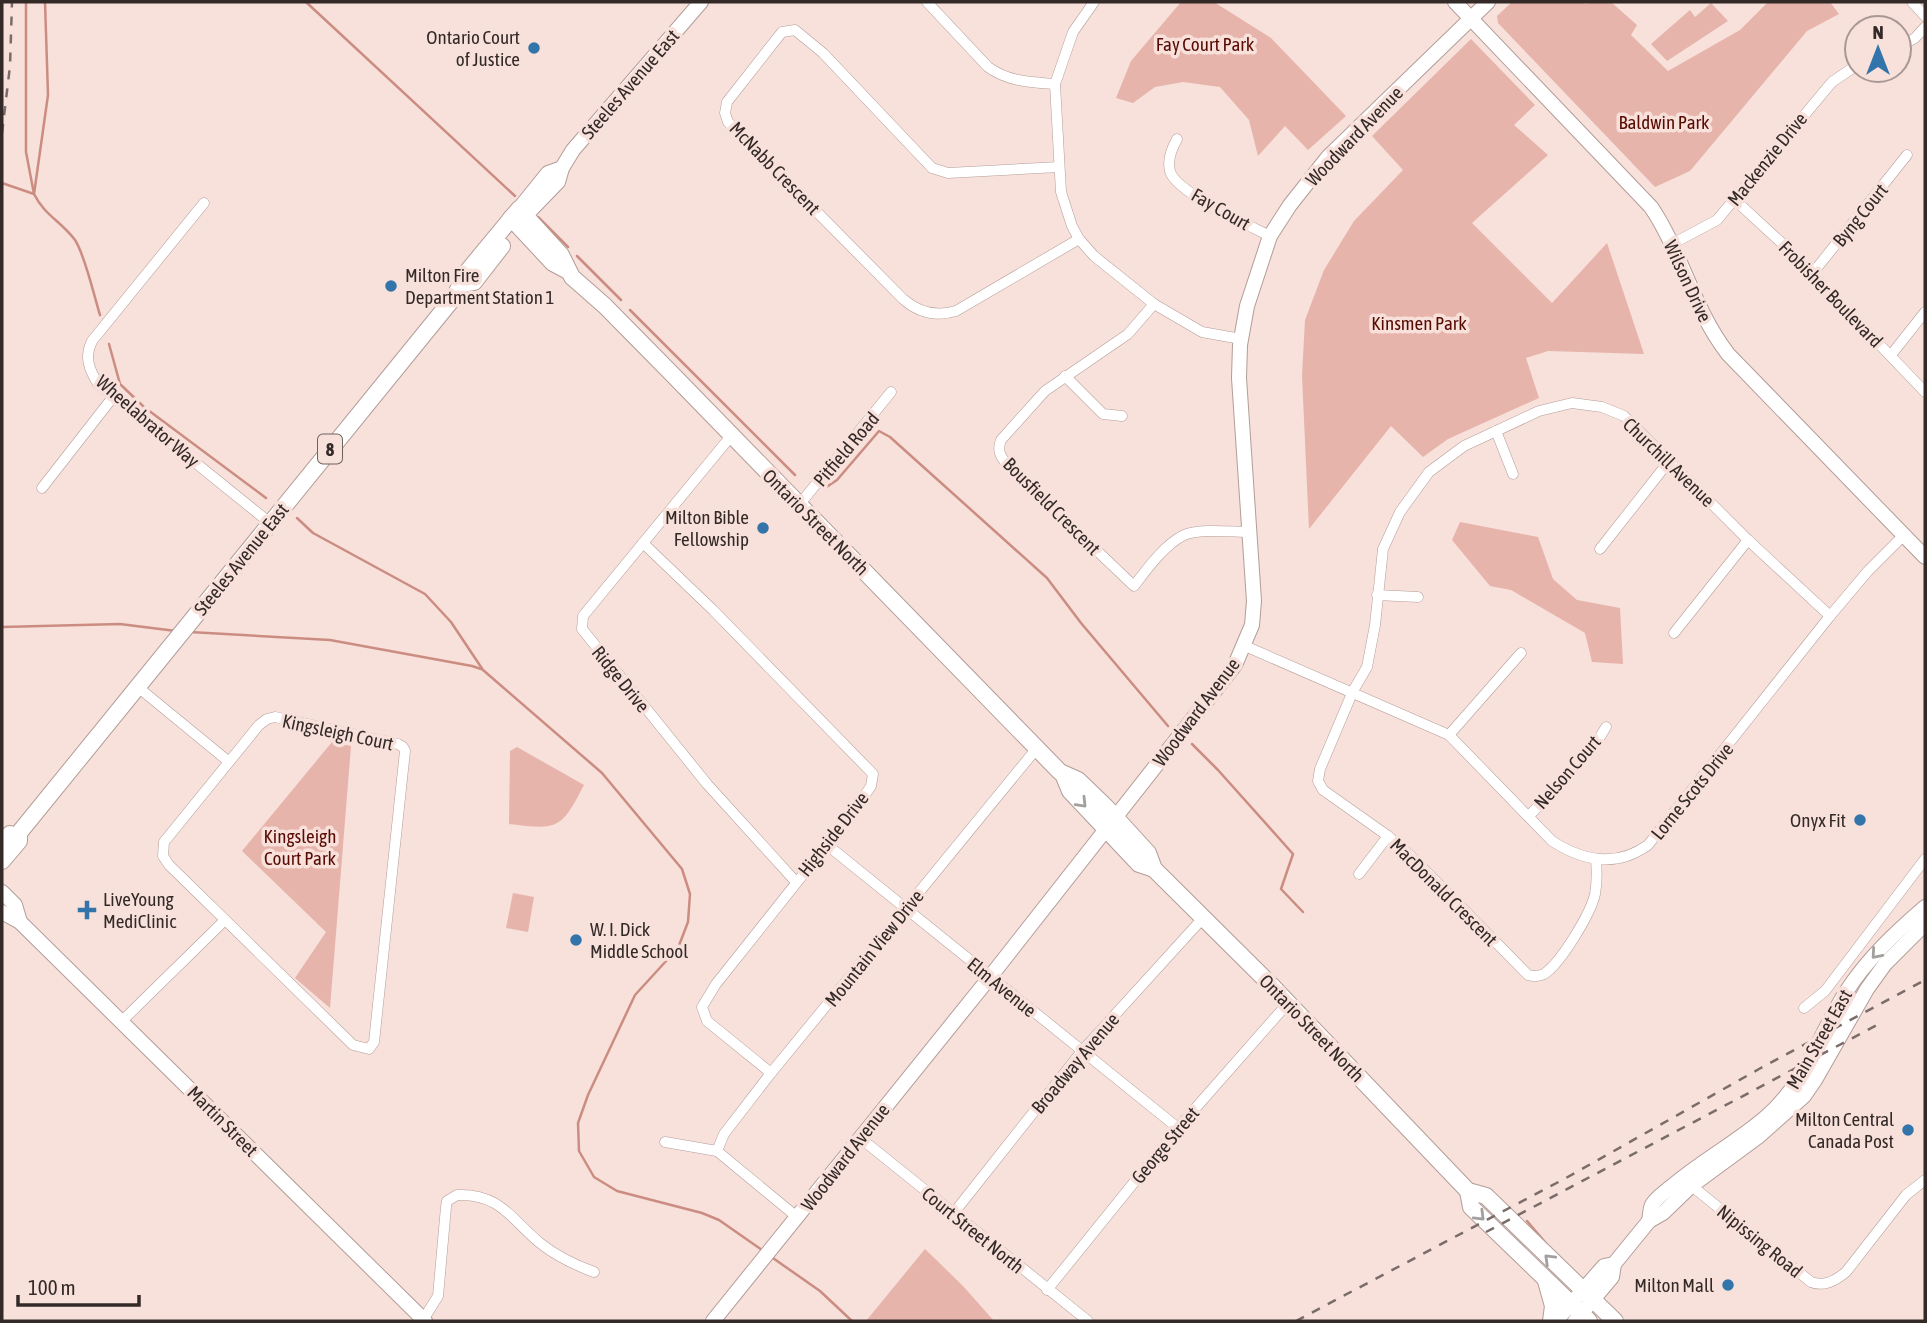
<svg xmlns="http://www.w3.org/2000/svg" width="1927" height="1323" viewBox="0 0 1927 1323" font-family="'Asap Condensed',sans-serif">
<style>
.green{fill:#e6b4ab}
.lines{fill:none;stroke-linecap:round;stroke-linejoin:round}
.stream{stroke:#cb8d81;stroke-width:2.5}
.street-casing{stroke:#b39d98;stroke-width:11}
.secondary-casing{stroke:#b39d98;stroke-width:16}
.primary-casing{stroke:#b39d98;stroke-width:18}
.street{stroke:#fff;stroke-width:10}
.secondary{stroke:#fff;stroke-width:14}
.primary{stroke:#fff;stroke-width:16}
.rail{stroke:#7a6c69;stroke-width:2.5;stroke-dasharray:9 9;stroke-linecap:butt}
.oneway{stroke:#a39f9e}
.poi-dot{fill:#3375ab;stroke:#f8e0db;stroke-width:2.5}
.labels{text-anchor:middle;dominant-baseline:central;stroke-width:7;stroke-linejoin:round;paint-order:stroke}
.shield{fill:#f8e0db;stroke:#6e615e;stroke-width:2}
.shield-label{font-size:18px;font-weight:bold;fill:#332a28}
.poi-label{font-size:19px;fill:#332a28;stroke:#f8e0db;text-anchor:end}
.park-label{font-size:19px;fill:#570b03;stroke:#f8e0db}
.street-label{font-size:19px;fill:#332a28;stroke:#f8e0db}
</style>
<rect width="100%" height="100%" fill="#f8e0db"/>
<g class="green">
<polygon points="1181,2 1214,2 1271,38 1346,116 1308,150 1285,126 1258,156 1249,120 1220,87 1183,82 1155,87 1133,103 1116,98 1131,61"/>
<polygon points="1512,2 1580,2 1586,4 1588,2 1611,2 1637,25 1631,35 1668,71 1740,30 1768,2 1830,2 1839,14 1807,31 1690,171 1655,187 1498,23 1497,16"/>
<polygon points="1711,3 1728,21 1667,61 1651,44 1690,10 1695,17"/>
<polygon points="1471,39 1535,105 1514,125 1548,155 1472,223 1552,303 1607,243 1644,354 1548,351 1526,358 1539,398 1448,439 1423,457 1391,426 1309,529 1302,376 1305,320 1324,270 1354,221 1403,170 1372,136"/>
<polygon points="1460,522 1538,537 1553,579 1577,600 1620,608 1623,664 1592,662 1585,633 1511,590 1490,586 1452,540"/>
<polygon points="332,742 351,746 330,1008 295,978 326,932 242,851"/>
<path d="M517 747 584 785C561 829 559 830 509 824L510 751Z"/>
<polygon points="513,893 534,897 528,932 506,928"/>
<polygon points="925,1249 963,1286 994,1321 866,1321"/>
</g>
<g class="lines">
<g class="stream">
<path d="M45 2 48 95 34 194C45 216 61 221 75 240 85 255 94 296 100 315"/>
<polyline points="306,2 515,196"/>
<polyline points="2,183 34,194 26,152 26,2"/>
<polyline points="538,217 568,247"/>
<polyline points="577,256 621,300"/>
<polyline points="630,310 795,475"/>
<polyline points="109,344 120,384 144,407 266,498"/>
<polyline points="825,488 837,480 879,431 890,437 1047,578 1081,623 1168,726"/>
<polyline points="297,518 313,533 425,594 451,622 483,670 602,773 682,869 690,894 688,922 678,948 635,995 588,1095 578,1123 579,1151 594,1177 617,1191 702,1213 719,1220 762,1250"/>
<polyline points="2,627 120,624 176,631"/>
<polyline points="190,632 330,640 472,666 481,669"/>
<polyline points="1192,744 1218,770 1293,854 1281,889 1303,912"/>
<polyline points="1527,1221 1550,1248"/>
<polyline points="770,1256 820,1291 852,1321"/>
</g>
<defs>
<g id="street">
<path d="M927 2 988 67C1009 82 1030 82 1055 84"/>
<polyline points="1094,2 1073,32 1055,84 1061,192 1072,226 1079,239 1094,256 1154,304 1202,332 1241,339"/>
<polyline points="1912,2 1925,16"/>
<polyline points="1899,47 1915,38 1925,27"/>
<path d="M1177 139C1172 148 1167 160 1170 171 1175 192 1250 226 1270 236"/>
<path d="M1059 167 948 173 932 168 823 53 795 30 782 32 727 102 725 113 728 122 903 299C919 313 936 317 956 311L1079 239"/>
<polyline points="1735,200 1786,247 1925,392"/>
<path d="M204 203 92 341C84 357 89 369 98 384L270 523"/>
<polyline points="1672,244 1717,220 1832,82 1857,65"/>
<polyline points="1812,274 1907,155"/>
<path d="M1154 304 1128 334 1045 391 1001 440C996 452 1002 458 1009 467L1134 586C1147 569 1164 545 1184 535 1199 528 1233 532 1250 532"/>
<polyline points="1891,355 1925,312"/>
<polyline points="1065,376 1103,414 1122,416"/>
<polyline points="1496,431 1513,474"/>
<polyline points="731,436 583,616 582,629 707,784 796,882"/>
<polyline points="42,488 113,397"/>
<polyline points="799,505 891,392"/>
<polyline points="643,543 713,610 873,774 871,786 856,808 716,984 702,1007 707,1021 771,1073"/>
<polyline points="1600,549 1670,460"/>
<polyline points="1377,595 1418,597"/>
<polyline points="1674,633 1748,540"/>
<path d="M1245 646 1449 735 1552 841C1583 861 1616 868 1648 845L1830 616 1868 571 1904 535"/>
<polyline points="139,688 228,761"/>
<polygon points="275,717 398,744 403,747 405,751 374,1042 369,1049 353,1045 169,865 163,856 164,842 259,725 267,719"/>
<polyline points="1449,735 1521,653"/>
<polyline points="1529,816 1595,745 1606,727"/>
<polyline points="826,844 1178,1128"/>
<path d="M1596 860C1597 871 1597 883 1595 894 1591 913 1561 963 1544 974 1538 977 1534 976 1528 975L1414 859 1388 836 1323 790 1318 781 1320 769 1353 691 1367 667 1375 625 1383 549 1400 512 1429 472 1464 446 1539 411 1572 403 1602 407 1624 416 1748 540 1830 616"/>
<polyline points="1359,874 1388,836"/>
<polyline points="1804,1008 1825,991 1925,859"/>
<polyline points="122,1021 225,920"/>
<polyline points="859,1137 1088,1321"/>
<polyline points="665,1142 717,1151 797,1217"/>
<polyline points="717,1151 724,1134 771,1073 1037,748"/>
<path d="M1688 1183 1811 1282C1824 1287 1835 1281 1846 1272L1906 1195 1925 1180"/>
<polyline points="953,1214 1082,1051 1203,918"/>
<polyline points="1047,1290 1178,1128 1288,1003"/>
<path d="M423 1320 438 1296 446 1207 447 1201 457 1195C500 1193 512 1220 540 1243 556 1256 575 1265 594 1272"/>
</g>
<g id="secondary">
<path d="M1455 2 1651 207C1682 253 1693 309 1728 354L1925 557"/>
<polyline points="519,209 548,173 562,168"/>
<polyline points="526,215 558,182 562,168 573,150 701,2"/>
<polyline points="2,892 15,905 20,922"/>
<polyline points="2,912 20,922 425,1321"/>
<path d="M1649 1221C1650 1216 1650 1209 1652 1205 1656 1198 1665 1192 1671 1187 1701 1161 1736 1143 1766 1117 1805 1084 1819 1035 1846 992 1867 959 1896 932 1925 907"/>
<polyline points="713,1321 990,977 1235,665 1252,625 1254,601 1239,378 1240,345 1247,306 1270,236 1290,205 1328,157 1488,2"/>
<polyline points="1556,1321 1604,1266 1614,1264"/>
<polyline points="1575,1321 1612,1277 1614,1264 1649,1221 1663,1213 1691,1186 1759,1136 1804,1096 1815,1080 1867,989 1885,964 1925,924"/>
</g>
<g id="primary">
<polyline points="511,218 553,263 568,271"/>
<polyline points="463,284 474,282 502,246"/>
<polyline points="1063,774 1070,791 1139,864 1154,869"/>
<polyline points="2,843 10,834"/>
<polyline points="2,861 19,841 19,833 455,296 466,273 519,209 561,255 572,277 605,306 673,375 1060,772 1078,780 1106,807 1148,853 1154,869 1273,987 1468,1191 1486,1196 1615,1321"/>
<polyline points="1468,1191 1471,1207 1589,1321"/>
<polyline points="1546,1281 1553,1306 1551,1321"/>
</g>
</defs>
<use href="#street" class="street-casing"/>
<use href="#secondary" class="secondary-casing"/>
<use href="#primary" class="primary-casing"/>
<use href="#street" class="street"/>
<use href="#secondary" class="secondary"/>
<use href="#primary" class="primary"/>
<g class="rail">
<polyline points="2,133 10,66 12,2"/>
<polyline points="1486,1232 1879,1024"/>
<polyline points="1296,1321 1566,1178 1759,1069 1925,980"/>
</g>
</g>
<defs><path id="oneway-chevron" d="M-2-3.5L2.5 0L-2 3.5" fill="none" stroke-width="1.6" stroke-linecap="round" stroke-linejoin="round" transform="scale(1.75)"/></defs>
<g class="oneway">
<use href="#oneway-chevron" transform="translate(1082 803) rotate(46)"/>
<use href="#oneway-chevron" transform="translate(1876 954) rotate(131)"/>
<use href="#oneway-chevron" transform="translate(1480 1216) rotate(45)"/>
<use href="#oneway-chevron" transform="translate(1549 1259) rotate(-136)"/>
</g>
<g class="poi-dot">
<circle cx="534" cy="48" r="7"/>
<circle cx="391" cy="286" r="7"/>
<circle cx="763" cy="528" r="7"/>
<circle cx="1860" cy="820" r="7"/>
<path d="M83.5 899.5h7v7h7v7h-7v7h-7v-7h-7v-7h7z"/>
<circle cx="576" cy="940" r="7"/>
<circle cx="1908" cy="1130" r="7"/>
<circle cx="1728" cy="1285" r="7"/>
</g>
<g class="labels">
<rect class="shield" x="318" y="434.5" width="24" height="29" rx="5"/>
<g class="shield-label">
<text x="330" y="449">8</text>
</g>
<g class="poi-label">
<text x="520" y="37">Ontario Court<tspan x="520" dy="22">of Justice</tspan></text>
<text x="405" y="275" text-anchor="start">Milton Fire<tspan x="405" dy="22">Department Station 1</tspan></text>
<text x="749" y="517">Milton Bible<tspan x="749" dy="22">Fellowship</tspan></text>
<text x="1846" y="820">Onyx Fit</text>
<text x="103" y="899" text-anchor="start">LiveYoung<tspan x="103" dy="22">MediClinic</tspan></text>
<text x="590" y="929" text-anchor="start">W. I. Dick<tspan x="590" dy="22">Middle School</tspan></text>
<text x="1894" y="1119">Milton Central<tspan x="1894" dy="22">Canada Post</tspan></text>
<text x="1714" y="1285">Milton Mall</text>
</g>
<g class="park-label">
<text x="1205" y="44">Fay Court Park</text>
<text x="1664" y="122">Baldwin Park</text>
<text x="1419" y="323">Kinsmen Park</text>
<text x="300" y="836">Kingsleigh<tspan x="300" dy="22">Court Park</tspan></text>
</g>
<g class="street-label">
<text transform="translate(630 84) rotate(-49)">Steeles Avenue East</text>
<text transform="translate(1354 136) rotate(-46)">Woodward Avenue</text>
<text transform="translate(1767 159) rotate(-51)">Mackenzie Drive</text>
<text transform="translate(775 168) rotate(46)">McNabb Crescent</text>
<text transform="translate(1221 209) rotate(30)">Fay Court</text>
<text transform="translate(1860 215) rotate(-51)">Byng Court</text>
<text transform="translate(1688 281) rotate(65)">Wilson Drive</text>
<text transform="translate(1831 294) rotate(46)">Frobisher Boulevard</text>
<text transform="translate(148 421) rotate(41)">Wheelabrator Way</text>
<text transform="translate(846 449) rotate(-50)">Pitfield Road</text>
<text transform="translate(1669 462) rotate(44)">Churchill Avenue</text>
<text transform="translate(1052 506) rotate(45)">Bousfield Crescent</text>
<text transform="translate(816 522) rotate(45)">Ontario Street North</text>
<text transform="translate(241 559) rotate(-51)">Steeles Avenue East</text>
<text transform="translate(621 679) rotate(51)">Ridge Drive</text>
<text transform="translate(1196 712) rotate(-53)">Woodward Avenue</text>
<text transform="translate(338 732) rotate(12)">Kingsleigh Court</text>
<text transform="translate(1567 772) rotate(-49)">Nelson Court</text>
<text transform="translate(1692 791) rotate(-51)">Lorne Scots Drive</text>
<text transform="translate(833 834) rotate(-52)">Highside Drive</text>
<text transform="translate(1444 892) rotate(45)">MacDonald Crescent</text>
<text transform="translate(874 948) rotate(-51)">Mountain View Drive</text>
<text transform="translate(1002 987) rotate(39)">Elm Avenue</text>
<text transform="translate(1312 1028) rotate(46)">Ontario Street North</text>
<text transform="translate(1819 1039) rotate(-60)">Main Street East</text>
<text transform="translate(1075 1063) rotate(-50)">Broadway Avenue</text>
<text transform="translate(223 1121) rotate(45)">Martin Street</text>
<text transform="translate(1165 1145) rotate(-50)">George Street</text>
<text transform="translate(845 1157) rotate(-52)">Woodward Avenue</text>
<text transform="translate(973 1230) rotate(39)">Court Street North</text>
<text transform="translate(1760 1241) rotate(39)">Nipissing Road</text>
</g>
</g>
<rect width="1927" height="1323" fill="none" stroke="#332a28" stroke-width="7"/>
<g transform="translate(1878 49)"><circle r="33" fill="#f8e0db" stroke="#a99793" stroke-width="2"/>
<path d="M0-5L12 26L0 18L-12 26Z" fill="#3375ab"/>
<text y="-10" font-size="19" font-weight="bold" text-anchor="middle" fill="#332a28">N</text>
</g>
<path d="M18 1295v10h121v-10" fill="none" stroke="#332a28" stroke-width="3.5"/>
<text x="28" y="1295" font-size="21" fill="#332a28" stroke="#f8e0db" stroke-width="5" paint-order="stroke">100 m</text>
</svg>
